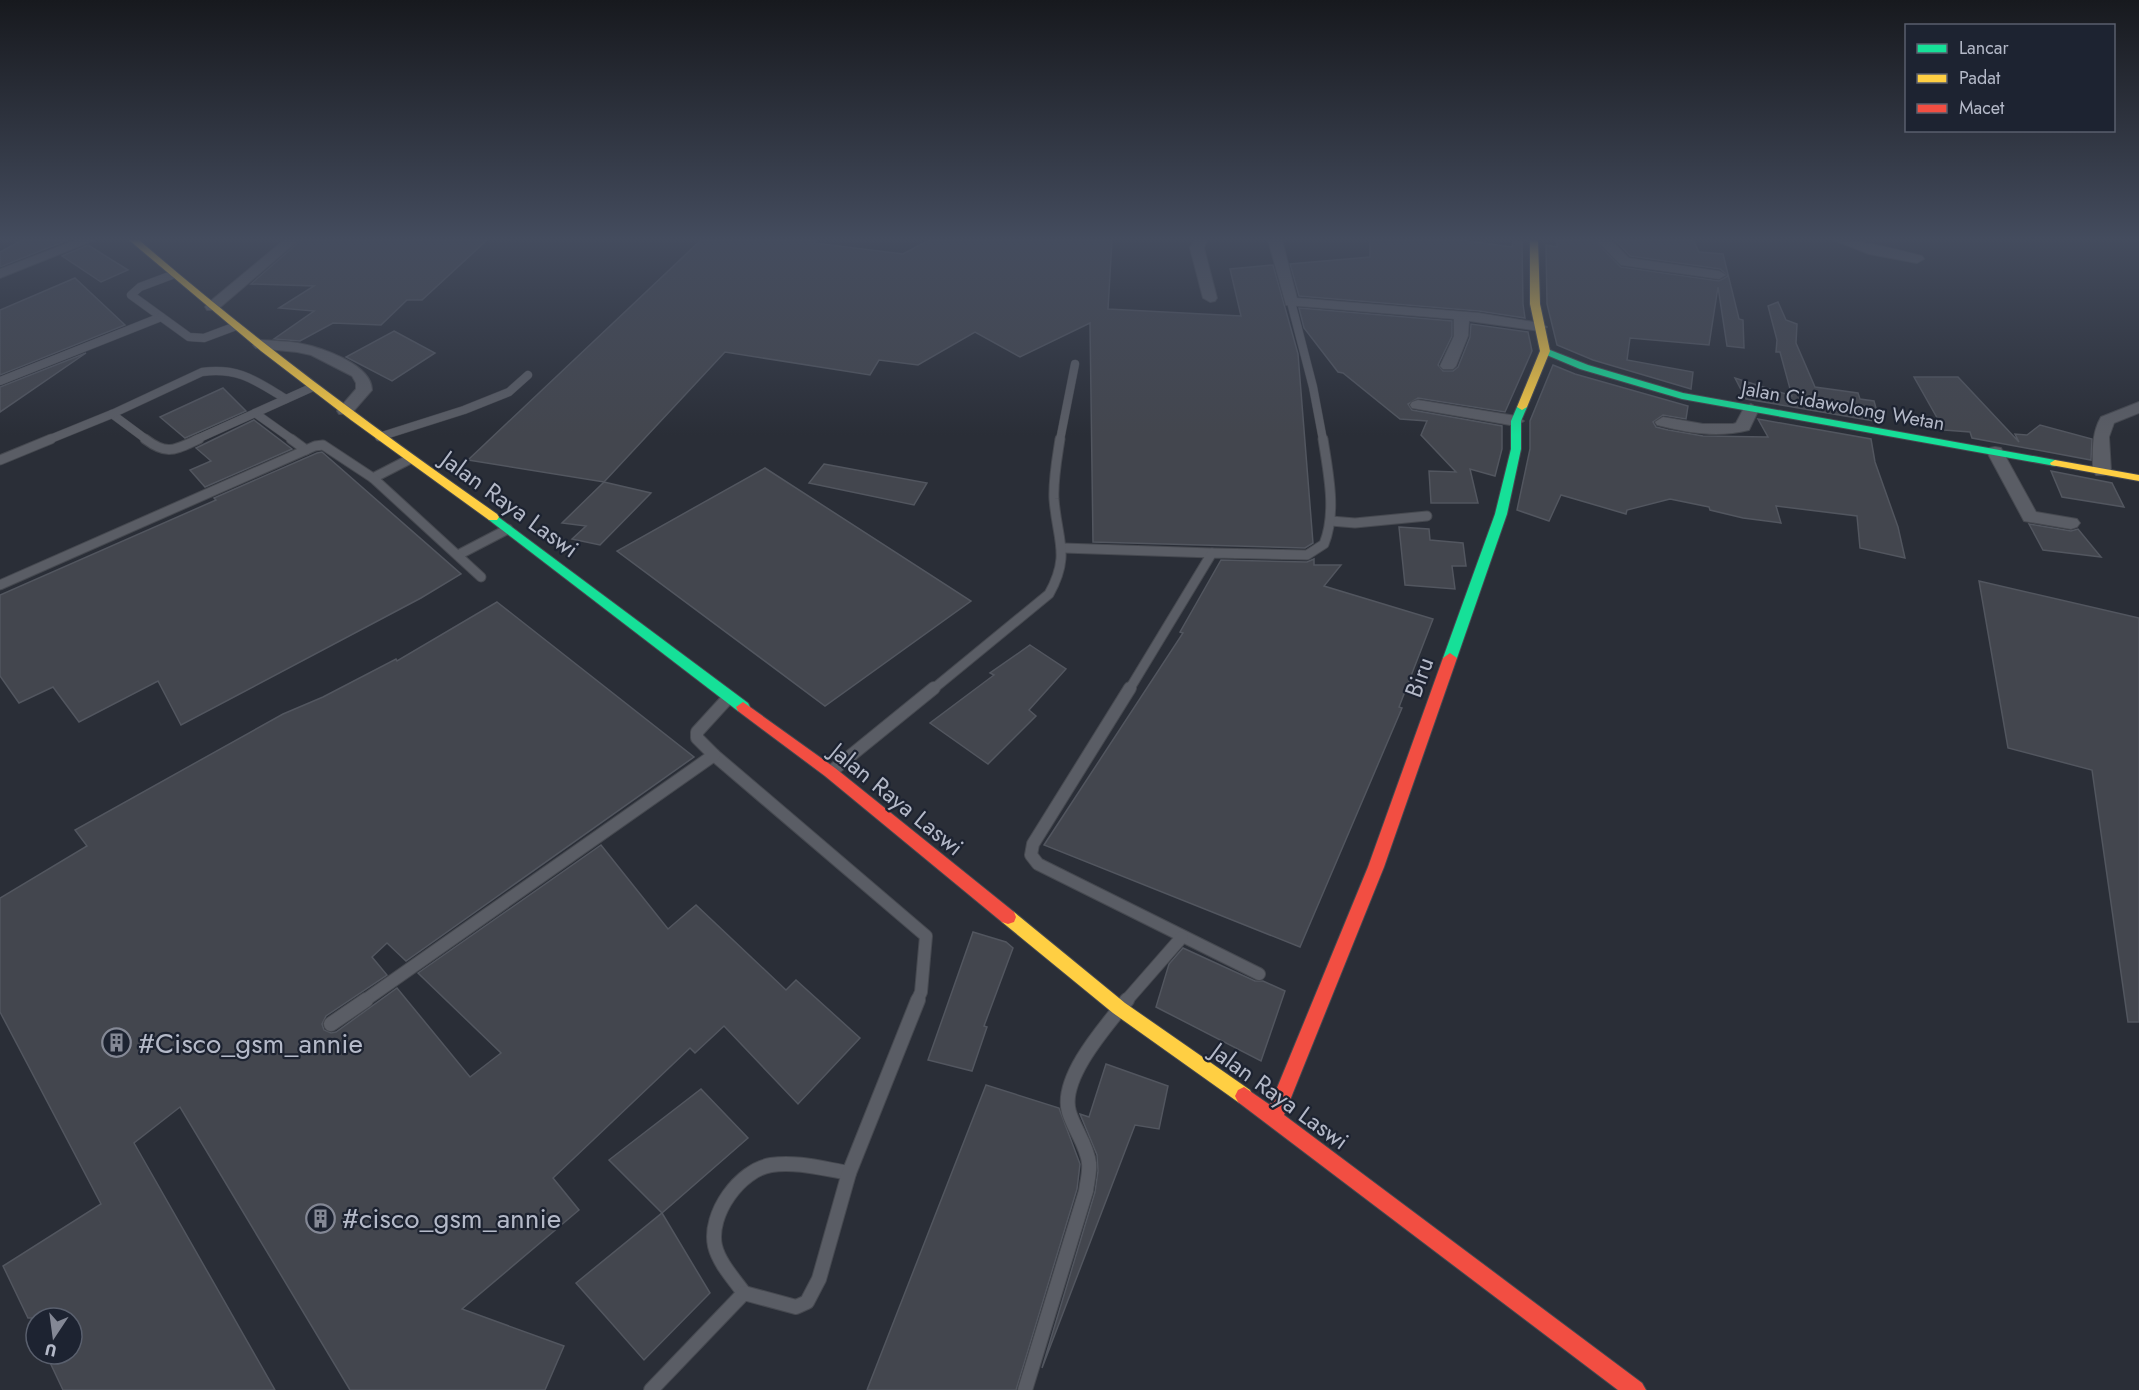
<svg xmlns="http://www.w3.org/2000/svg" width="2139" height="1390" viewBox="0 0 2139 1390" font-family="Jost,sans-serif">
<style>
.building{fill:#43464e;stroke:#52565f;stroke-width:1.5}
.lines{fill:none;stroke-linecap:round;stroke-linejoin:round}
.lane-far3-casing{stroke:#464950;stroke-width:9}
.lane-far2-casing{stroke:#464950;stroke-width:11}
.lane-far1-casing{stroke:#464950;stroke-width:14}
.lane-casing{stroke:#464950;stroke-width:16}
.street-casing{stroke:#464950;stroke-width:2}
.fast-casing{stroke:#464950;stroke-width:2}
.slow-casing{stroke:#464950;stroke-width:2}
.jam-casing{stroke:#464950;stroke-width:2}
.lane-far3{stroke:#5a5d65;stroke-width:8}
.lane-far2{stroke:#5a5d65;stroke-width:9}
.lane-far1{stroke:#5a5d65;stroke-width:12}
.lane{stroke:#5a5d65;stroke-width:14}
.street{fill:#5a5d65;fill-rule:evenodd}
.fast{fill:#16e098;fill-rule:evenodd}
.slow{fill:#ffcf43;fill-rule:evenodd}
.jam{fill:#f24e42;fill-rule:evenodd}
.labels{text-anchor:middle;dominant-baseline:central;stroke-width:4.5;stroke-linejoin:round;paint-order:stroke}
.far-street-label{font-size:20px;fill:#b4b9c8;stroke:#1d2331}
.street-label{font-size:24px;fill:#b4b9c8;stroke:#1d2331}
.near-poi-label{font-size:28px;fill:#b4b9c8;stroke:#1d2331;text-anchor:start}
</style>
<rect width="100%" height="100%" fill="#2a2e37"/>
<g class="building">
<polygon points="22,240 68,240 0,267 0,252"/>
<polygon points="301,240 487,240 422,300 407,300 381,325 333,323 300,341 274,339 314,311 279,308 314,286 251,284"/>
<polygon points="701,240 816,240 814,243 903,254 929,240 1112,240 1108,309 1241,316 1230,269 1273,265 1298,354 1313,543 1305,548 1093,542 1090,323 1020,357 975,332 918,365 879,360 870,375 725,352 604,482 468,460"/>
<polygon points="1370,240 1461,240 1512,247 1513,241 1522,242 1523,304 1525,318 1479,311 1299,296 1290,264 1370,257"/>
<polygon points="1557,240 1594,240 1621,267 1719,281 1728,276 1720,269 1630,256 1615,240 1693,240 1699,252 1723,254 1739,319 1743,320 1744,348 1727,346 1718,287 1709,345 1630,338 1627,360 1693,372 1691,389 1593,360 1557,345 1547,304 1546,245 1557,247"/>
<polygon points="88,245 128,270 101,282 62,256"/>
<polygon points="75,278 125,325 0,375 0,310"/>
<polygon points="1778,302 1786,320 1797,324 1796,343 1815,387 1858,393 1860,399 1874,401 1880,422 1746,399 1735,378 1792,396 1780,352 1776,352 1777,340 1768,306"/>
<polygon points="1299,308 1452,321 1452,336 1438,365 1443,371 1453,371 1458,367 1470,337 1471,324 1528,332 1532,351 1505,412 1418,398 1408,404 1412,410 1502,426 1502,449 1495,476 1470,469 1478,503 1431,503 1429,471 1456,472 1421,435 1427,421 1400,419 1343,373 1338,372 1304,328"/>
<polygon points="394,331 435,353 392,381 346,357"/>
<polygon points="86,353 0,412 0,387"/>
<polygon points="1553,365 1575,374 1688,406 1686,419 1663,415 1653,422 1656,427 1668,430 1703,436 1768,437 1758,419 1871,439 1875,462 1898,527 1905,558 1860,548 1857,516 1776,506 1781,523 1743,518 1710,510 1709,507 1670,499 1627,510 1626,514 1561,495 1549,521 1517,510 1530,449 1530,421"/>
<polygon points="1914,377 1958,377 2019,442 2015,434 2027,435 2040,425 2092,439 2091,460 1972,438 1970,432 1944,430"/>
<polygon points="223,388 246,411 185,438 160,417"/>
<polygon points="254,420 292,449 205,487 190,470 211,461 196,448"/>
<polygon points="322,452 461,574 421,598 181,725 158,681 79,722 53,687 19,703 0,676 0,595 216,500 214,498 317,453"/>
<polygon points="824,464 927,483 914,505 809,483"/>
<polygon points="765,468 971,601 825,706 617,551"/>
<polygon points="2051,471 2112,483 2124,507 2062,497"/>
<polygon points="604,482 651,493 600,545 572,539 586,526 562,523"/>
<polygon points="2029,524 2071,531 2078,529 2101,557 2043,550"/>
<polygon points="1399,527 1429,529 1430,540 1463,543 1466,566 1452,566 1455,589 1405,585"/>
<polygon points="1314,559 1314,565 1341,565 1324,586 1433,619 1399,707 1402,708 1300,947 1044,845 1183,633 1180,632 1221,560 1307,562"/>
<polygon points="1979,581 2139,618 2139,1022 2128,1022 2092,770 2008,748"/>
<polygon points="497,602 694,757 406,961 387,943 372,957 387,975 326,1016 322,1024 324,1030 331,1033 336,1032 397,988 470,1077 501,1053 418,973 601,845 668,929 696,905 786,990 796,980 860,1038 798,1104 724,1026 695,1053 690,1048 553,1178 579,1210 462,1309 564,1346 545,1390 350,1390 180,1107 134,1143 275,1390 63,1390 46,1354 72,1354 72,1318 28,1318 3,1266 101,1204 0,1012 0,898 87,846 75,830 283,714 323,697 396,659 397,661"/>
<polygon points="1030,645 1066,669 1029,710 1036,716 988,764 930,723 994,675 990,673"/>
<polygon points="973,932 1006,942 1013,948 984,1026 987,1027 972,1071 928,1060"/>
<polygon points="1183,948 1255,981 1263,981 1285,991 1261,1061 1156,1007 1169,964"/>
<polygon points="1106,1064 1168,1086 1159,1129 1135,1125 1042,1368 1095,1192 1098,1171 1097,1155 1080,1114 1089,1117"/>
<polygon points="986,1085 1059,1108 1080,1164 1077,1189 1016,1390 867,1390"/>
<polygon points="701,1089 748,1138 662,1213 609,1160"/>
<polygon points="662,1213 710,1293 644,1360 576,1283"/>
</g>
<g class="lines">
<defs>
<g id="lane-far3">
<polyline points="172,275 140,287 131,295 189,337 204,338 236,326"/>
<polyline points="1291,302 1313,387 1323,440"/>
<polyline points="0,381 161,317"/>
<polyline points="255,413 293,440"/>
<polyline points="112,414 147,440"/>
<polyline points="379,437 464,410 509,392 528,375"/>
<path d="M48 440 112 414 202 372C239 367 256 381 286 399"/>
<polyline points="195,440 313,387"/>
<polyline points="1060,440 1075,364"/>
</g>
<g id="lane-far2">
<path d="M145 439C168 456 174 450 199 439"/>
<polyline points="291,439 306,450"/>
<polyline points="0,460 51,439"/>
<polyline points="373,478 410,459"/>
<polyline points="1331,521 1355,523 1427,516"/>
<polyline points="1063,548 1212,553"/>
<polyline points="458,555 508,529"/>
<polyline points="0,585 315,446 323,445 373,478 481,577"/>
<path d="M932 690 1049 594C1071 555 1057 540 1054 499 1053 479 1057 459 1060 439"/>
<path d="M1129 690 1212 553 1307 555 1324 544C1337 512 1328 472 1323 439"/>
</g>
<g id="lane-far1">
<polyline points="1130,688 1033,844 1031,855 1038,864 1259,974"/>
<polyline points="714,755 926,936 921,992 917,1001"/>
<polyline points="833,770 934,688"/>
<polyline points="364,1001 714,755 697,738 697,732 729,697"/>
<polyline points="1126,1001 1182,937"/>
</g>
<g id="lane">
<polyline points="331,1024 366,1000"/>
<path d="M744 1293C734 1279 719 1263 715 1246 708 1214 740 1170 771 1165 797 1161 824 1169 849 1173"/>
<polyline points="651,1390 744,1293 796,1307 807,1302 819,1279 849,1173 918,1000"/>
<path d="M1025 1390 1086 1191C1087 1182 1090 1173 1089 1163 1087 1145 1074 1129 1069 1112 1059 1078 1107 1025 1127 1000"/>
</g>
<g id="street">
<polygon points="76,240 95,240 0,278 0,269"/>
<polygon points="284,240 299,240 217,310 207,310 205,307 207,304"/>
<polygon points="1194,240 1207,240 1204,248 1217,298 1215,301 1210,302 1203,298 1190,248"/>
<polygon points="1268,240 1282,240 1297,298 1479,313 1540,323 1547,327 1540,331 1469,321 1468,336 1456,366 1453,369 1443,369 1440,366 1454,336 1454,319 1286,305"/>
<polygon points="1596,240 1611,240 1629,258 1719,271 1726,275 1719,279 1621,265"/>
<path d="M1834 240C1861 240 1895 249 1922 256L1924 259 1917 263 1869 254Z"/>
<path d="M261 340C273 341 286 341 298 343 320 347 372 364 372 390L351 414H339L337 411 356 389V383L352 376 311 355 297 352 256 348 253 345Z"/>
<polygon points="1418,400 1516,416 1524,421 1516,426 1412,408 1410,405 1412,402"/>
<path d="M2139 402V413L2114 423 2109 437 2111 471 2108 475H2096L2093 471C2093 452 2091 434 2101 417Z"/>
<path d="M1751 404 1759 409 1749 430C1718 438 1688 433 1657 425L1655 422 1663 417 1703 424H1733L1736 423 1745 406Z"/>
<polygon points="1995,447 2001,448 2003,452 2036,512 2077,519 2080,523 2077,527 2071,529 2024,521 1987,452 1989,448"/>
</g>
<g id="fast">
<polygon points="1545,348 1588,365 1683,393 2055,460 2060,463 2055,466 1682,399 1580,369 1542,353 1540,351"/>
<polygon points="1522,404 1527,407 1521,421 1521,449 1507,514 1457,658 1450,663 1443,658 1495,514 1511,449 1511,421 1517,407"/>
<polygon points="493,513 748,703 750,707 748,711 738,711 489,520 487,517"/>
</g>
<g id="slow">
<path d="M129 240H139C253 339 374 428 497 514L499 517 497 520H489L351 420 261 351Z"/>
<polygon points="1530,240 1538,240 1540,304 1550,351 1527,407 1522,410 1517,407 1540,351 1530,304"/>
<polygon points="2055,460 2139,475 2139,481 2051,465 2050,463"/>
<polygon points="1008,910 1014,912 1125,1003 1250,1090 1253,1096 1250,1102 1244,1105 1238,1102 1113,1013 1002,922 1000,917 1002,912"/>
</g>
<g id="jam">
<polygon points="1450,653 1457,658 1384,867 1284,1115 1642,1383 1646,1390 1618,1390 1238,1102 1235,1096 1238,1090 1244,1087 1270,1105 1368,867 1443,658"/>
<polygon points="743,702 835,768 1014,912 1016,917 1014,922 1008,924 1002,922 825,776 738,711 736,707"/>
</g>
</defs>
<use href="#lane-far3" class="lane-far3-casing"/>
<use href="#lane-far2" class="lane-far2-casing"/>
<use href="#lane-far1" class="lane-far1-casing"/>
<use href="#lane" class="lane-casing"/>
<use href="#street" class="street-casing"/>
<use href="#fast" class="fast-casing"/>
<use href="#slow" class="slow-casing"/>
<use href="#jam" class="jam-casing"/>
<use href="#lane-far3" class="lane-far3"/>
<use href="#lane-far2" class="lane-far2"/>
<use href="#lane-far1" class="lane-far1"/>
<use href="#lane" class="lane"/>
<use href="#street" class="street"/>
<use href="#fast" class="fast"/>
<use href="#slow" class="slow"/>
<use href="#jam" class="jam"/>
</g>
<linearGradient id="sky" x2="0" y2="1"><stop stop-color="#17191e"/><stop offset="0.55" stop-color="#444c5e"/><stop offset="1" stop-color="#444c5e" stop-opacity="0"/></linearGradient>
<rect width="2139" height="435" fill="url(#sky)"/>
<defs>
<symbol id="building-ring" viewBox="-11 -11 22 22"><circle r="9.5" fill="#1d2331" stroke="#848895" stroke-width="1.5"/><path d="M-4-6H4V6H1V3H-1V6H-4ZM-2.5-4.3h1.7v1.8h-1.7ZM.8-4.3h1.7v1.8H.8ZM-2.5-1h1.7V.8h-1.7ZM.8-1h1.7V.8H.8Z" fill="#848895"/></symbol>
</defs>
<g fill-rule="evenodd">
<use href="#building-ring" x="100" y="1026" width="33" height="33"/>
<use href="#building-ring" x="304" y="1202" width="33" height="33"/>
</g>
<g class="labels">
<g class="far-street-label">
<text transform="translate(1843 406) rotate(10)">Jalan Cidawolong Wetan</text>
</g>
<g class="street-label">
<text transform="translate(510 504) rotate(36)">Jalan Raya Laswi</text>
<text transform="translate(1419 677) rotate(-70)">Biru</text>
<text transform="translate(897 799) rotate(39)">Jalan Raya Laswi</text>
<text transform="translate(1280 1096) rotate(36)">Jalan Raya Laswi</text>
</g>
<g class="near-poi-label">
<text x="138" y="1043">#Cisco_gsm_annie</text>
<text x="342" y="1218">#cisco_gsm_annie</text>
</g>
</g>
<rect x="1905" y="24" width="210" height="108" fill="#1d2331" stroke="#595f6d" stroke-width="1.5"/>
<rect x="1917" y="44" width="30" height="9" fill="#16e098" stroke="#595f6d" stroke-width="1.5"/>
<text x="1959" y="54" font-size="18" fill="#b4b9c8">Lancar</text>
<rect x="1917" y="74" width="30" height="9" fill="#ffcf43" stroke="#595f6d" stroke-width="1.5"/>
<text x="1959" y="84" font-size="18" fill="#b4b9c8">Padat</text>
<rect x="1917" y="104" width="30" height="9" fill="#f24e42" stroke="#595f6d" stroke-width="1.5"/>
<text x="1959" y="114" font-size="18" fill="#b4b9c8">Macet</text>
<g transform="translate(54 1336) rotate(193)"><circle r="28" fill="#1d2331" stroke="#595f6d" stroke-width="1.5"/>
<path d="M0-4.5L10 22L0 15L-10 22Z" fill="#848895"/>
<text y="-9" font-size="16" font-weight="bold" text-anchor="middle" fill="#b4b9c8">U</text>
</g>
</svg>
